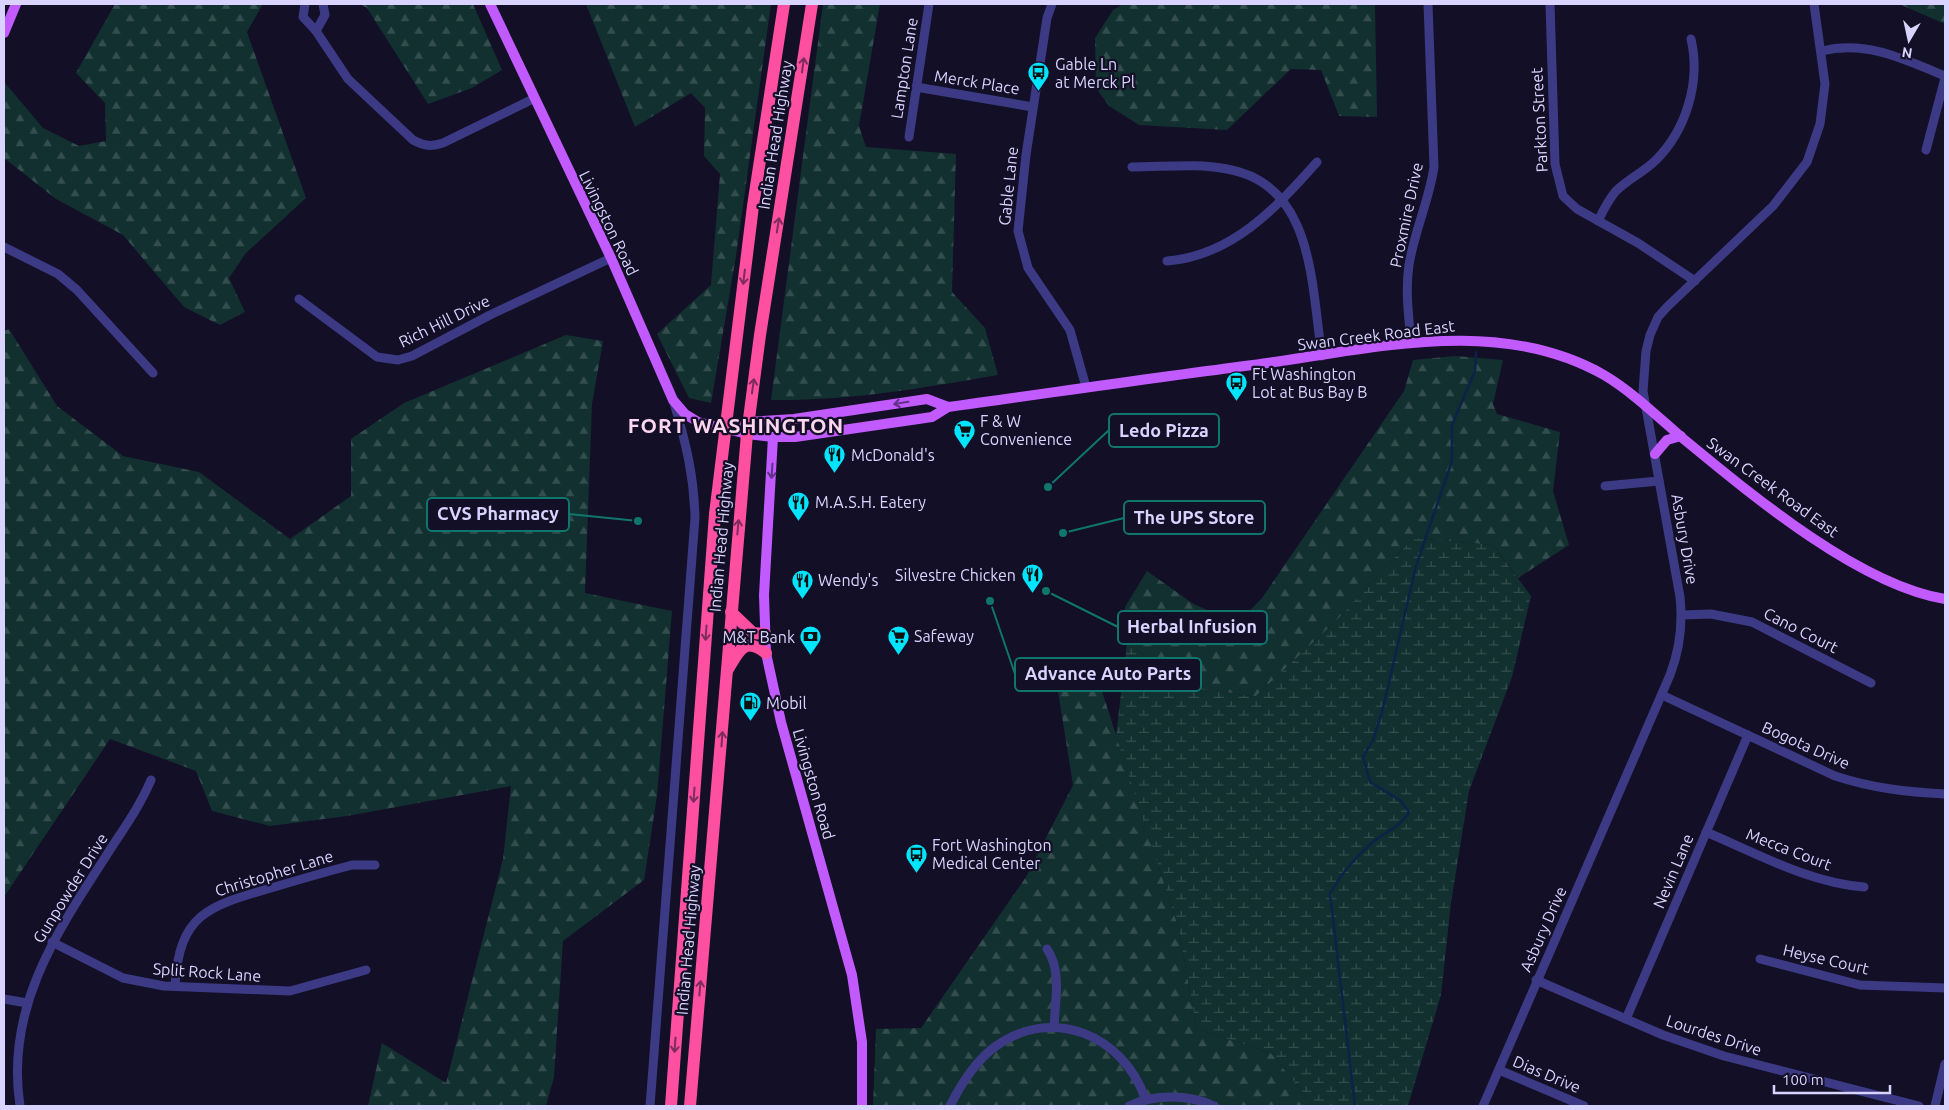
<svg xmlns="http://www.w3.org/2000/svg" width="1949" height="1110" viewBox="0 0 1949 1110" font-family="Ubuntu,sans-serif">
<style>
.forest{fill:url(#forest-firs)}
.wetland{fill:url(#wetland-marsh)}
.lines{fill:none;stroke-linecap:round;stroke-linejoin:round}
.stream{stroke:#0c2248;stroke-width:2.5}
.minor{stroke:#3d3a85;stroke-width:9}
.major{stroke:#c25bff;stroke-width:10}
.highway{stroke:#ff4fa3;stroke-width:12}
.oneway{stroke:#7d2c5e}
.oneway2{stroke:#623188}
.labels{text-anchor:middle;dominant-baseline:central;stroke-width:4.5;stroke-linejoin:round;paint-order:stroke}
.poi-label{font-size:16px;fill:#d9d4ff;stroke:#130f26;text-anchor:start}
.street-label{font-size:16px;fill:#d9d4ff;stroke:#130f26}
.district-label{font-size:21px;font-weight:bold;letter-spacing:1px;fill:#ffd6f0;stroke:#130f26}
.leader{fill:none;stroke:#0f766e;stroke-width:2}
.callout-dot{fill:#0f766e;stroke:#130f26;stroke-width:2}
.callout{fill:#130f26;stroke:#0f766e;stroke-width:2}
.callout-label{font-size:18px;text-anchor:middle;font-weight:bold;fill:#d9d4ff}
</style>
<defs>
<pattern id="forest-firs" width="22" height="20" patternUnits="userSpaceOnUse" patternTransform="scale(1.25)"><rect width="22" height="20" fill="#12302f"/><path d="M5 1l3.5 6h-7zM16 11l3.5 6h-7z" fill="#344d4e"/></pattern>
<pattern id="wetland-marsh" width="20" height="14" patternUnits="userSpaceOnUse" patternTransform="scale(1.25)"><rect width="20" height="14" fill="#12302f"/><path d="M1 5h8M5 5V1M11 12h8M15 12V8" fill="none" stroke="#344d4e"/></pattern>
</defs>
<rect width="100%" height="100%" fill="#130f26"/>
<g class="forest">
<polygon points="115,4 263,4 247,32 306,198 246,253 229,278 245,312 220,325 184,307 123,235 56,199 4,158 5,83 43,128 79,146 106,141 105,103 76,73"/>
<polygon points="360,4 473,4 502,70 472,88 428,104 367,8"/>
<polygon points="586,4 771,4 736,256 711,403 689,398 657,334 711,285 720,174 704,156 705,108 691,93 635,127"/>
<path d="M823 4H880L859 126 866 147 956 154 952 292 985 328 998 375C923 388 848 401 771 400Z"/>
<polygon points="1123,4 1375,4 1377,117 1339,116 1321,70 1291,69 1227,130 1139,125 1109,106 1096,88 1095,38 1113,10"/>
<polygon points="1899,4 1945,4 1945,24"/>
<polygon points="9,329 57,406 123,456 199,472 290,539 351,496 351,439 404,403 566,335 603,341 592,404 585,593 672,611 657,796 644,880 563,941 554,1077 546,1106 368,1106 382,1043 446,1083 503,859 511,786 347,816 270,826 212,811 196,771 110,739 4,897 4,331"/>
<polygon points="1455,356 1503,360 1493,404 1497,414 1560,432 1553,491 1569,545 1518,578 1493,545 1413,538 1337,620 1255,697 1189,686 1127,643 1125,607 1147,571 1192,603 1237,624 1262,598 1404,391 1413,360"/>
<polygon points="1098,679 1178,926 1197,1029 1271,1053 1314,1106 873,1106 876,1029 921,1028 1026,877 1073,785 1057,685"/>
</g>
<polygon class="wetland" points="1413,538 1493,545 1531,596 1512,677 1469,791 1451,903 1441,995 1408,1106 1314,1106 1271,1053 1197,1029 1178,926 1116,736 1127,643 1189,686 1255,697 1337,620"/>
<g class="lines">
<path class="stream" d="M1355 1106 1330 894C1342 872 1355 858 1373 842 1387 831 1400 827 1409 812L1401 801 1370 782 1363 757 1373 740 1382 712 1416 566 1452 461V425L1475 371 1476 352"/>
<g class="minor">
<polyline points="305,4 303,17 316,31 325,15 323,4"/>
<polyline points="1052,4 1047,18 1026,155 1018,231 1028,268 1070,330 1086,387"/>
<polyline points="1550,4 1555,164 1563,196 1577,209 1638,243 1695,281"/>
<path d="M316 31 348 79 413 140C424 146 431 147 443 143L533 99"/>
<path d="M1822 51C1866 40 1904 59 1945 76"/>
<polyline points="916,87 1033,107"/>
<polyline points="909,137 929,4"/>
<polyline points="1926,150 1945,78"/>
<path d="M1132 167C1163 167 1197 163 1227 169 1315 184 1311 287 1322 356"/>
<path d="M1598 221C1603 211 1608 200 1616 191 1628 179 1644 172 1656 160 1686 130 1701 82 1691 39"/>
<polyline points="4,247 58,274 77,290 153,373"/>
<path d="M1167 261C1232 256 1276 208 1317 162"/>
<polyline points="299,299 377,357 398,360 412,356 490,315 611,258"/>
<path d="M1411 343C1409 318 1405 291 1409 265 1414 232 1429 201 1434 167L1428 4"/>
<polyline points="1605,486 1659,481"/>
<polyline points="1682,615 1711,614 1752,622 1871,683"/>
<path d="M1662 695 1835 776C1872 788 1906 792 1945 794"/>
<path d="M1706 832C1756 853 1809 883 1864 887"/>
<polyline points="52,942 123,978 164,986 290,991 366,970"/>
<path d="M1047 949C1062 970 1055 1003 1054 1027"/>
<polyline points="1760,959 1860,985 1945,988"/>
<polyline points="1536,980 1663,1035 1724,1056 1919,1106"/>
<path d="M175 986C179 914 208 906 271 888 298 880 325 872 352 865H375"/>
<polyline points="4,999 27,1003"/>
<polyline points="1626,1019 1748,735"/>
<polyline points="1499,1070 1584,1106"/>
<path d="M20 1106C5 1009 56 933 106 856 122 831 139 808 151 780"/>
<path d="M650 1106 695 518C694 476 686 443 674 403"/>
<path d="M950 1106C961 1084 975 1061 996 1046 1054 1005 1123 1036 1145 1098"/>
<path d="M1129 1106C1154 1094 1188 1094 1214 1106"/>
<path d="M1483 1106 1670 675C1680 649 1683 625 1680 597L1643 391 1646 351 1650 335 1658 317 1667 307 1773 206 1807 162 1820 124 1825 84 1814 4"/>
<polyline points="1935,1106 1945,1064"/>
</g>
<g class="major">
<path d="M490 4 611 258 673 400 685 414 698 422 747 434 773 437H795L932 417 948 407C1050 393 1151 378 1253 365 1368 350 1497 314 1604 375 1631 391 1656 415 1680 436 1748 492 1858 585 1945 599"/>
<polyline points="4,33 16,4"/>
<polyline points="726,428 748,422 794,419 927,399 948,407"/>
<polyline points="773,437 764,595 766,653 781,722 852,975 862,1042 862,1106"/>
<polyline points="1655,454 1667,440 1681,436"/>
</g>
<g class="highway">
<polyline points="731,612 753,633 765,634"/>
<path d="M728 669C739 651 744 636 766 653"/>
<polyline points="671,1106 715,514 753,206 784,4"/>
<polyline points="690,1106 747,434 760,335 812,4"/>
</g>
</g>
<defs><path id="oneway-shaft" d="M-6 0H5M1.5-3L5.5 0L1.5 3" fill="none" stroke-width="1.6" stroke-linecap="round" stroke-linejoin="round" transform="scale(1.25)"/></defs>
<g class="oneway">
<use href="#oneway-shaft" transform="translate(803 65) rotate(-82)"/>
<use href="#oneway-shaft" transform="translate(778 225) rotate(-81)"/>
<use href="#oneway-shaft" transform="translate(744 277) rotate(97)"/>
<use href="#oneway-shaft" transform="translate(753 386) rotate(-82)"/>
<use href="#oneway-shaft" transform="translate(738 527) rotate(-85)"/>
<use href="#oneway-shaft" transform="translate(706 633) rotate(94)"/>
<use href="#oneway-shaft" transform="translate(722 739) rotate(-86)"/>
<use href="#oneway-shaft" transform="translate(694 795) rotate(94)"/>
<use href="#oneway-shaft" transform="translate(700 988) rotate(-85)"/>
<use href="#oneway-shaft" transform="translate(675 1045) rotate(94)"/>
</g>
<g class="oneway2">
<use href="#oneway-shaft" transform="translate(901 403) rotate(171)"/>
<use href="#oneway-shaft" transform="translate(772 471) rotate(94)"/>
</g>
<defs>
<symbol id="bus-pin" viewBox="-11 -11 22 30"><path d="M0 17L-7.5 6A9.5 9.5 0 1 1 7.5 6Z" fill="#00e5ff" stroke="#130f26"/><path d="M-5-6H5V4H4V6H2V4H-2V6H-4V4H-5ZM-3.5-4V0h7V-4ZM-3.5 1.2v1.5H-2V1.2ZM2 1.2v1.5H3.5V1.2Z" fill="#111"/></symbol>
<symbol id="supermarket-pin" viewBox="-11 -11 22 30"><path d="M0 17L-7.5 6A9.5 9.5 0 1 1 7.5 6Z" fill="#00e5ff" stroke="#130f26"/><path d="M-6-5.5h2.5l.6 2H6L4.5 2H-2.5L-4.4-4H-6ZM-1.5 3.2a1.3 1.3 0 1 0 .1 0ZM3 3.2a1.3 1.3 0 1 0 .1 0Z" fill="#111"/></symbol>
<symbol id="restaurant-pin" viewBox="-11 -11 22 30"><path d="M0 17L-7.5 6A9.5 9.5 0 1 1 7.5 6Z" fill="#00e5ff" stroke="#130f26"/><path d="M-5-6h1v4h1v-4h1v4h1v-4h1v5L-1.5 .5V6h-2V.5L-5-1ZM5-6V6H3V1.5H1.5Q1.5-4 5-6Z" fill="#111"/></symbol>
<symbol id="bank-pin" viewBox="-11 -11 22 30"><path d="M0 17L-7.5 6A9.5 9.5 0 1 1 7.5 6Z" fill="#00e5ff" stroke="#130f26"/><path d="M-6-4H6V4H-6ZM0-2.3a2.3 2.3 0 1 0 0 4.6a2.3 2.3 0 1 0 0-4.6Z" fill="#111"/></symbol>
<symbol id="fuel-pin" viewBox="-11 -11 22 30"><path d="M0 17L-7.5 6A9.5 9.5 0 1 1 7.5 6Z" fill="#00e5ff" stroke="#130f26"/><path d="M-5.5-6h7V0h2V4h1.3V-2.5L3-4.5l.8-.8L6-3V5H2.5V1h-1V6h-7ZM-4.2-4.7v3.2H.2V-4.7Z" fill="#111"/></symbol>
</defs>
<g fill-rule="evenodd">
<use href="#bus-pin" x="1026" y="60" width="25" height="34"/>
<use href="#bus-pin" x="1224" y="370" width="25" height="34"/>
<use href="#supermarket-pin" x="952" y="418" width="25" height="34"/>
<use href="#restaurant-pin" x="822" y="442" width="25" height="34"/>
<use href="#restaurant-pin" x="786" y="490" width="25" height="34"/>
<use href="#restaurant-pin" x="1020" y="562" width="25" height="34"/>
<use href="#restaurant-pin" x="790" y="568" width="25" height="34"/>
<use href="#supermarket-pin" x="886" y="624" width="25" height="34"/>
<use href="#bank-pin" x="798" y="624" width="25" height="34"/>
<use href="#fuel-pin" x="738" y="690" width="25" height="34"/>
<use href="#bus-pin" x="904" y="842" width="25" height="34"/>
</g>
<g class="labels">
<g class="poi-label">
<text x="1055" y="64">Gable Ln<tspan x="1055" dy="18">at Merck Pl</tspan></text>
<text x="1252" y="374">Ft Washington<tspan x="1252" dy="18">Lot at Bus Bay B</tspan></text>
<text x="980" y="421">F &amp; W<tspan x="980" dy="18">Convenience</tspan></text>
<text x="851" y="455">McDonald's</text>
<text x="815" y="502">M.A.S.H. Eatery</text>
<text x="1016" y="575" text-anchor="end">Silvestre Chicken</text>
<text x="818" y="580">Wendy's</text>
<text x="914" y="636">Safeway</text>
<text x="795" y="637" text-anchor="end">M&amp;T Bank</text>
<text x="766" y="703">Mobil</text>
<text x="932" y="845">Fort Washington<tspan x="932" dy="18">Medical Center</tspan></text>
</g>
<g class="street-label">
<text transform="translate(904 68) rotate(-81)">Lampton Lane</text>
<text transform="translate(977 82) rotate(9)">Merck Place</text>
<text transform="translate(1539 120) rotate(-93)">Parkton Street</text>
<text transform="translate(775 135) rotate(-81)">Indian Head Highway</text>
<text transform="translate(1008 186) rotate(-84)">Gable Lane</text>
<text transform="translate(1406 215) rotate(-78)">Proxmire Drive</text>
<text transform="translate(609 223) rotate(64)">Livingston Road</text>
<text transform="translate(444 321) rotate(-26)">Rich Hill Drive</text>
<text transform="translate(1376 335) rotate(-7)">Swan Creek Road East</text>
<text transform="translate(1773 487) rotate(36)">Swan Creek Road East</text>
<text transform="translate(721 537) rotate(-85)">Indian Head Highway</text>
<text transform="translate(1685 539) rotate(80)">Asbury Drive</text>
<text transform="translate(1801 630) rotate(27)">Cano Court</text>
<text transform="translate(1806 745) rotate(24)">Bogota Drive</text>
<text transform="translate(814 784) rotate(74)">Livingston Road</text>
<text transform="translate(1789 849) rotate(21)">Mecca Court</text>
<text transform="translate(1673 871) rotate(-67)">Nevin Lane</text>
<text transform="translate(274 873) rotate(-17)">Christopher Lane</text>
<text transform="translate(70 888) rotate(-58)">Gunpowder Drive</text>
<text transform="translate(1543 929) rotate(-66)">Asbury Drive</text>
<text transform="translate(688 940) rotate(-85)">Indian Head Highway</text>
<text transform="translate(1826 959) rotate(13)">Heyse Court</text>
<text transform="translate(207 972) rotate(4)">Split Rock Lane</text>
<text transform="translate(1714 1035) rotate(18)">Lourdes Drive</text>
<text transform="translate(1547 1074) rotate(23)">Dias Drive</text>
</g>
<g class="district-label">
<text x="736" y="425">FORT WASHINGTON</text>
</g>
</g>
<path class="leader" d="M1048 487L1109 430M638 521L569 514M1063 533L1124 518M1046 591L1118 627M990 601L1015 674"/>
<g class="callout-dot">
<circle cx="1048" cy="487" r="5"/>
<circle cx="638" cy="521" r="5"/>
<circle cx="1063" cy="533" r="5"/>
<circle cx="1046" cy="591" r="5"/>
<circle cx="990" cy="601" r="5"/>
</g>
<g class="callout">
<rect x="1109" y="414" width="110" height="33" rx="5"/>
<rect x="427" y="498" width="142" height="33" rx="5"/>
<rect x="1124" y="501" width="141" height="33" rx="5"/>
<rect x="1118" y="611" width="149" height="33" rx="5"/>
<rect x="1015" y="658" width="186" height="33" rx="5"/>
</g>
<g class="callout-label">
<text x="1164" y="437">Ledo Pizza</text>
<text x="498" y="520">CVS Pharmacy</text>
<text x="1194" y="524">The UPS Store</text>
<text x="1192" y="633">Herbal Infusion</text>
<text x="1108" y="680">Advance Auto Parts</text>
</g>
<rect width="1949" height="1110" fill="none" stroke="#d9d4ff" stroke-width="10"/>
<g transform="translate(1909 40) rotate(189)" stroke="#130f26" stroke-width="4" paint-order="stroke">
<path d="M0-4L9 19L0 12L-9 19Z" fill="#d9d4ff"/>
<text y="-8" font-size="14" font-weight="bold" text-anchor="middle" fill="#d9d4ff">N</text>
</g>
<path d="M1774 1085v8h116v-8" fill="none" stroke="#d9d4ff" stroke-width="2.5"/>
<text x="1782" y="1085" font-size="15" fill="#d9d4ff" stroke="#130f26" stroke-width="4" paint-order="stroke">100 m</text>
</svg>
